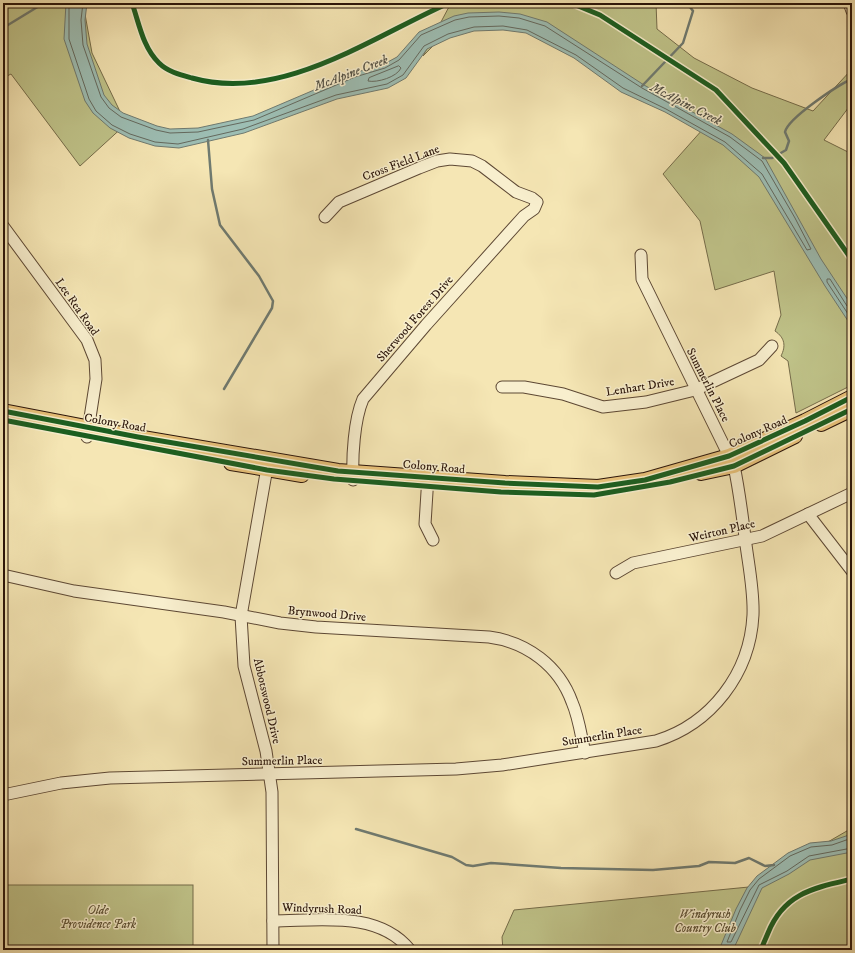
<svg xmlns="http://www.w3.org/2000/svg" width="855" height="953" viewBox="0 0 855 953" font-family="'IM FELL DW Pica',serif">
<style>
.green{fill:#c0c48a;stroke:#756c4a}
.water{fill:#9dbeb4;stroke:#6f7a70}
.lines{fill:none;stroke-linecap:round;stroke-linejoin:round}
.shore{stroke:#64695e;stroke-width:1}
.stream{stroke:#6f7a70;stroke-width:2.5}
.minor-casing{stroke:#5d4834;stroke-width:13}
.major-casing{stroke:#2a1409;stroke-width:16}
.minor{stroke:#f8efce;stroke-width:11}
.major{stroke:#eac37a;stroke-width:14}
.cycleway-casing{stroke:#f8efce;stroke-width:8}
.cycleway{stroke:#1b5e20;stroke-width:5}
.labels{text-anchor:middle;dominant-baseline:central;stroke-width:3;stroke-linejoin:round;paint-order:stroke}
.street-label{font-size:12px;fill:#2a1409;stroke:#f8efce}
.park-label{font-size:12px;font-style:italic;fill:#5e5236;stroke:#f8efce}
.water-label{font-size:13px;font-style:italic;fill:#525045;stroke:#f8efce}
</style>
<rect width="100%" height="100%" fill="#f5e6b4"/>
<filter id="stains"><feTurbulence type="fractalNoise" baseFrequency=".005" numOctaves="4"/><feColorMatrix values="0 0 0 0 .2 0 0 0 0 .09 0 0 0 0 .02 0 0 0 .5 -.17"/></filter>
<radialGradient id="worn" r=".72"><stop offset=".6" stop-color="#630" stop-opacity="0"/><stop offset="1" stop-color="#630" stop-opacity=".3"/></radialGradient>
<g class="green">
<polygon points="4,3 83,3 92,53 126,124 80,166 11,74 3,78"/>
<path d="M451 3H656L657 29 694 58 752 88 813 111 852 69V103L824 140 852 154V385L796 413 788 361 781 356C786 346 785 338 775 331L781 315 774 271 715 290 700 221 663 174 703 129 526 20 451 28 423 56Z"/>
<polygon points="852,828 852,950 503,950 502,937 514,910 759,886 776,872"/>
<rect x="3" y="885" width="190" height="65"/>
</g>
<g class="water">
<polygon points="66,3 87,3 85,20 87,44 104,95 112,105 123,113 157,126 170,129 198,128 253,116 354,73 384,64 397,57 419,32 454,16 468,13 499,12 520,14 547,22 644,85 732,134 765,158 821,259 852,306 852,327 825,286 759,177 739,159 723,145 665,112 621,92 574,58 526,33 503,30 474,31 450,38 427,49 406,78 388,88 337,99 244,133 179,148 155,146 129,138 110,128 93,113 85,101 64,39"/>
<polygon points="852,834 852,852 810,860 789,874 762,888 733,950 719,950 736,909 747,888 757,876 788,853 810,843 831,841"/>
</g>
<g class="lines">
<g class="shore">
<polyline points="69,3 69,39 89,99 96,111 112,125 130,134 155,142 178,144 243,129 336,95 387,84 403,75 424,46 448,34 474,27 503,26 527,30 576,55 623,88 666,109 725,142 762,174 807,250 811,249 795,218 762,161 730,137 642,88 545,26 519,18 499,16 469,17 455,20 421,35 399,60 385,68 355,77 254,120 198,132 170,133 156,130 121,117 109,108 101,97 83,45 81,20 83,3"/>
<path d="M399 66 401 68C397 77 377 83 368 81L369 78Z"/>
<polyline points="852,307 847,306 830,279 827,279 827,282 852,320"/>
<polyline points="852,838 832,845 811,847 790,856 759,879 750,890 740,910 727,942 731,942 759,885 787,871 809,856 852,848"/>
</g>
<g class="stream">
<polyline points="3,28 44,3"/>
<polyline points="642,86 683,43 693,11 687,3"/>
<polyline points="208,140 212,189 220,225 259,276 273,301 272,308 224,389"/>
<path d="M763 158H772L786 150 789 141 785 132C788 118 838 85 852 79"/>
<polyline points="356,829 452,857 466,865 473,866 491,863 561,868 653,870 699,866 709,862 735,863 749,858 765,866 774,865"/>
</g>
<defs>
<g id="minor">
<polyline points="849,3 852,11"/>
<path d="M325 217 339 202 419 168 437 161 450 159 472 161 482 166 516 192 532 198 537 202 534 209 524 216 426 325 363 399C354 420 352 457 353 480"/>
<polyline points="3,226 87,340 95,360 96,379 87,437"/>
<polyline points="502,387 524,387 563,394 603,407 646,402 695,390 759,360 772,346"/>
<polyline points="268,462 241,616 244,666 266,751 272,792 273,950"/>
<polyline points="428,476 425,524 433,540"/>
<polyline points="808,514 852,571"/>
<polyline points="616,573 633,563 762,536 852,493"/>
<path d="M3 575 74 591 224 612 280 623 316 627 489 637C527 642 559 666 572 702 579 718 581 736 585 753"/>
<path d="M3 795 61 783 110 778 456 769 502 765 656 741C711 724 750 674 753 615 754 589 748 563 745 537 742 513 739 489 734 466L642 279 641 255"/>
<path d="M273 921C318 921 378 910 410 950"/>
</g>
<g id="major">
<polyline points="3,411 138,437 338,471 505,483 598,487 645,480 729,456 805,421 852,397"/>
<polyline points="821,424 852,409"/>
<polyline points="231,463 302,475"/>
<polyline points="701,473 734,466 795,436"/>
</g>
</defs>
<use href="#minor" class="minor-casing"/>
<use href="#major" class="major-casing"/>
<use href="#minor" class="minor"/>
<use href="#major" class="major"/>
<defs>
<g id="cycleway">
<path d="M132 3C139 23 143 48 159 63 168 72 181 75 192 78 281 103 372 37 449 3"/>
<polyline points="571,3 600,15 716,90 784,163 852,260"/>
<polyline points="3,411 138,437 338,471 505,483 598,487 645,480 729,456 805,421 852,397"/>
<polyline points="3,420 267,470 334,479 501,492 594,495 670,482 734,466 852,409"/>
<path d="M761 950C763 944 766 938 768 933 784 893 814 888 852 879"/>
</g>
</defs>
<use href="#cycleway" class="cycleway-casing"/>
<use href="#cycleway" class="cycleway"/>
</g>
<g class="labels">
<g class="street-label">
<text transform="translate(401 163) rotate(-21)">Cross Field Lane</text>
<text transform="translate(77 307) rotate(55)">Lee Rea Road</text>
<text transform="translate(415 319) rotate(-49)">Sherwood Forest Drive</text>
<text transform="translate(708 385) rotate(63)">Summerlin Place</text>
<text transform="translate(640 387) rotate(-9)">Lenhart Drive</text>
<text transform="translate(115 423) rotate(10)">Colony Road</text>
<text transform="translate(758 432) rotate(-24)">Colony Road</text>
<text transform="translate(434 467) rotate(5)">Colony Road</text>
<text transform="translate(722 531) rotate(-13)">Weirton Place</text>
<text transform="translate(327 614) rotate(5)">Brynwood Drive</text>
<text transform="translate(267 701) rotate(77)">Abbotswood Drive</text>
<text transform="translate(602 736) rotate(-9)">Summerlin Place</text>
<text transform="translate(282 761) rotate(-1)">Summerlin Place</text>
<text transform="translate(322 909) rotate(2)">Windyrush Road</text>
</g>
<g class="park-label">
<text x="98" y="910">Olde<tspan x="98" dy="14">Providence Park</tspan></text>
<text x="705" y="914">Windyrush<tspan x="705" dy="14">Country Club</tspan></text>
</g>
<g class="water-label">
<text transform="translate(351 73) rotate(-21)">McAlpine Creek</text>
<text transform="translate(686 104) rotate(27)">McAlpine Creek</text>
</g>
</g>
<rect width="855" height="953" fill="none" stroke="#f5e6b4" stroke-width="16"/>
<rect x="4" y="4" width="847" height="945" fill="none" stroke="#2a1409" stroke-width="2"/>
<rect x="8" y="8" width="839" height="937" fill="none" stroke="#2a1409"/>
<rect width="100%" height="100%" filter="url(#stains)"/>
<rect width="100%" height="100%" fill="url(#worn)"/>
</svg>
